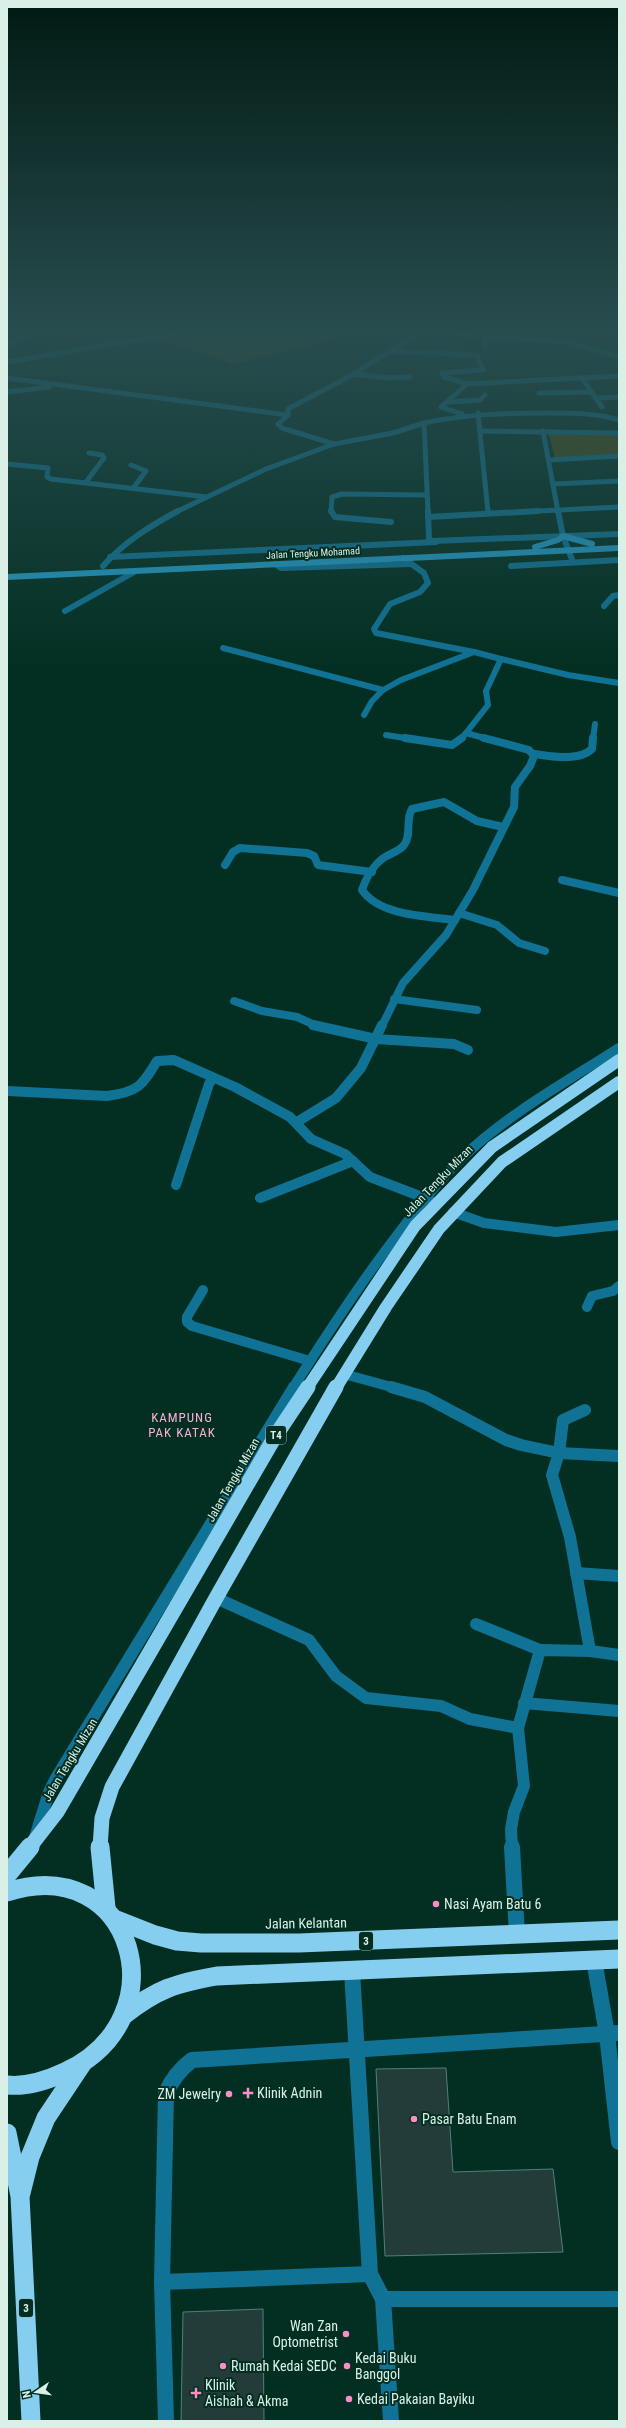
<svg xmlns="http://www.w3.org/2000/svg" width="626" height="2428" viewBox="0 0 626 2428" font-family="'Roboto Condensed',sans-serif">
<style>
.green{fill:#4e4e0e}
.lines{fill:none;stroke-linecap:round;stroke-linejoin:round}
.stream{stroke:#8d2061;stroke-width:2}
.building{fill:#233c3a;stroke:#50807c}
.street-far5{stroke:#107294;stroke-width:5}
.street-far4{stroke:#107294;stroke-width:6}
.street-far3{stroke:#107294;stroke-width:8}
.street-far2{stroke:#107294;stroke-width:10}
.street-far1{stroke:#107294;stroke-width:12}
.street{stroke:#107294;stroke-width:16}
.secondary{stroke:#229ac6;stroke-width:6}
.highway-far2{stroke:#86cef0;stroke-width:12}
.highway-far1{stroke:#86cef0;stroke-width:15}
.highway{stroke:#86cef0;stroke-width:19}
.poi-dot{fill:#fa8fc6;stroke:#022f22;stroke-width:1.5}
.labels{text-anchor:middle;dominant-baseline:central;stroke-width:4;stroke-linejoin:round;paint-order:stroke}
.far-street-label{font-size:10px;fill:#daf0e7;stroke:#022f22}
.shield{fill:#022f22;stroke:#99b6ac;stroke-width:1}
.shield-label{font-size:11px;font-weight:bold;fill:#daf0e7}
.street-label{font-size:12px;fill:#daf0e7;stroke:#022f22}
.neighbourhood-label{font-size:13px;letter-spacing:1px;fill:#fbafd4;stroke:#022f22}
.near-poi-label{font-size:14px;fill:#daf0e7;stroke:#022f22;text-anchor:start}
.near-street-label{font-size:14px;fill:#daf0e7;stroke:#022f22}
</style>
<rect width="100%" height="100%" fill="#022f22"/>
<g class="green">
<polygon points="186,333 350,333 337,338 233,364 159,339"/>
<polygon points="548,432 619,434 619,455 555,458"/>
</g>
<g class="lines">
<polyline class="stream" points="9,341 27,333"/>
</g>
<g class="building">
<polygon points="446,2068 453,2172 553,2169 563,2252 385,2256 376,2069"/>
<polygon points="263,2309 264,2421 181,2421 183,2312"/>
</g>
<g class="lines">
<g class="street-far5">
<polyline points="450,333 569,342 619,357"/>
<polyline points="485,336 485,347"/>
<polyline points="7,344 34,333"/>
<polyline points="392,351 477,355 483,370 442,373 444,377 467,384 619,376"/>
<polyline points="7,362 178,333"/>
<polyline points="354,374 389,378 410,377"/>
<polyline points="7,378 288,415"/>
<polyline points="582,378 602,407"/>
<polyline points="7,392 49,387"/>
<polyline points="539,393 591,392"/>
<polyline points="595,398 619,397"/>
<polyline points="448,402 480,400 485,395"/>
<polyline points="478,413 488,512"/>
<polyline points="462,414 441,407 467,384"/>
<polyline points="480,431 619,433"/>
<polyline points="543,431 558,512"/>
<polyline points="334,444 393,433 424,423"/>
<polyline points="549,460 619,456"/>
<polyline points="7,464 48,468 47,477 51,479 207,497 176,512"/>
<polyline points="131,465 146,471 134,487"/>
<polyline points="86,482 104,458 102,455 89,453"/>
<polyline points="553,484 619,481"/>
<polyline points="207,497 266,469 334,444 282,428 278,424 288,415 288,409 350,376 419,333"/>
<polyline points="331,512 332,497 342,494 427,495"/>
<path d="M428 512 424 423C466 414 507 413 549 413 573 413 596 413 619 420"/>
<polyline points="519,512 619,507"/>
</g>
<g class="street-far4">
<polyline points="331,511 335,517 391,522"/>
<polyline points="428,511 429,539 432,541 619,534"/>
<polyline points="488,511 488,513"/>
<polyline points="558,511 563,536 573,562"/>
<polyline points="428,517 538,511"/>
<polyline points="110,557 436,542"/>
<polyline points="403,558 424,573 428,583 420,592 390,604 374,629 376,633 474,652"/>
<polyline points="275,564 281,568 411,564"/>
<path d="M103 566C124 542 150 526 178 511"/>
<polyline points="511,566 619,560"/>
<polyline points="604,606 613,596 619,595"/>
<polyline points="65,611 136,571"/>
<polyline points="223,648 383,690"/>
<polyline points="501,659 568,675 619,683"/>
<polyline points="364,715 372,701 383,690 401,680 474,652 501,659 486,691 488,705 466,733 488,739"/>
<polyline points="386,735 411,739"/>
<polyline points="461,739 466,733"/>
<polyline points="593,739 595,724"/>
</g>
<g class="street-far3">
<polyline points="405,738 452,745 462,738"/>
<path d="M534 754C551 756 578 762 592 749L593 738"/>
<polyline points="225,865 233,852 240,848 307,853 314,856 318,865 372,872"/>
<polyline points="562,880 619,893"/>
<polyline points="459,913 497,925 519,943 545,951"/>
<path d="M455 920C426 916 380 916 362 890 366 878 374 864 385 857 391 853 400 851 404 845 412 835 405 820 412 809L444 802 477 821 503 827"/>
<polyline points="394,999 477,1010"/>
<polyline points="234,1001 262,1011 297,1017 317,1026"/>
<polyline points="382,1026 403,983 446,935 473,890 514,807 515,787 530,766 534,756 529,750 484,738"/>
</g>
<g class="street-far2">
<polyline points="313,1025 376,1039 454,1044 468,1050"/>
<path d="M7 1091 107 1096C138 1092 142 1086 157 1061L174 1060 235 1087 290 1117 311 1139 345 1154 370 1177 430 1200"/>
<polyline points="297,1122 336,1098 361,1068 382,1025"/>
<polyline points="176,1185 209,1084 213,1078"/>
<polyline points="260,1198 353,1161"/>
<polyline points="453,1212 484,1223 556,1232 619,1225"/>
<polyline points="203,1290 187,1317 187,1322 192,1326 310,1361"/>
<polyline points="587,1307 592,1296 613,1291 619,1286"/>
<polyline points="344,1374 395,1388"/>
<path d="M293 1388C325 1337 358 1286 395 1238 416 1210 437 1182 463 1157 509 1113 566 1082 619 1048"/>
</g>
<g class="street-far1">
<polyline points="391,1387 425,1397 506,1440 521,1445 559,1453 619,1456"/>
<polyline points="585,1410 563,1420 559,1453 552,1475 570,1537 590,1651"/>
<polyline points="576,1573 619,1576"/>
<polyline points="216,1598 309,1640 336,1676 366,1698 441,1706 470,1719 518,1728"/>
<polyline points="476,1624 540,1650"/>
<polyline points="524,1703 619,1711"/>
<polyline points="36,1834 49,1792 56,1778 294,1387"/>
<polyline points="512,1848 511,1829 514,1812 524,1786 518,1728 540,1650 590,1651 619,1655"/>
</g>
<g class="street">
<polyline points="512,1847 517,1935"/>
<polyline points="594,1960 607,2034 619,2142"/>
<polyline points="352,1971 370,2274 383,2299 391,2421"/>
<polyline points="162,2282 370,2274"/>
<polyline points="383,2299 619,2299"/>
<path d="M166 2421 162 2282 166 2093C172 2079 180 2069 192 2060L619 2033"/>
</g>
<g class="secondary">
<polyline points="535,547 558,540 563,536 592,544"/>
<polyline points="7,577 619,548"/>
</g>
<g class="highway-far2">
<polyline points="307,1388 415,1226 492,1147 619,1060"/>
<polyline points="336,1388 386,1307 439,1229 502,1162 619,1082"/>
</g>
<g class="highway-far1">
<polyline points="29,1848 57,1812 276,1435 308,1387"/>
<polyline points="100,1848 102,1818 112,1787 216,1598 336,1387"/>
</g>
<g class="highway">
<polyline points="100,1847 106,1908"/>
<polyline points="7,1875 30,1847"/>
<path d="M7 1892C133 1851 182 2018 65 2072 48 2080 26 2087 7 2085"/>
<polyline points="117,1920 155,1935 177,1941 201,1943 299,1943 619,1930"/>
<path d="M124 2015C157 1989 176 1983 217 1976L619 1959"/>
<polyline points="7,2133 20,2196 31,2421"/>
<polyline points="21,2193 30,2157 46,2118 82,2064"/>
</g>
</g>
<linearGradient id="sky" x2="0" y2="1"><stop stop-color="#011a13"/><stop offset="0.49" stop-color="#284d4f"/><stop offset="1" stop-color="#284d4f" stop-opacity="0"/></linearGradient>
<rect width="626" height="673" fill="url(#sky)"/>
<g class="poi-dot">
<circle cx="436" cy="1904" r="4"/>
<path d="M246 2087h4v4h4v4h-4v4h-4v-4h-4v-4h4z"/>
<circle cx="229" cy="2094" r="4"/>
<circle cx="414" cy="2119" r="4"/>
<circle cx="346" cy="2334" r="4"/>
<circle cx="223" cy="2366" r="4"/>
<circle cx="347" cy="2366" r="4"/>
<path d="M194 2387h4v4h4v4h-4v4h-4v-4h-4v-4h4z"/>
<circle cx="349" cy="2399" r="4"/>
</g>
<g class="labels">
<g class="far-street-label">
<text transform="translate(313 553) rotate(-3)">Jalan Tengku Mohamad</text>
</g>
<g class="shield">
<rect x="266" y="1426" width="20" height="18" rx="3"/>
<rect x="359" y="1932" width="14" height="18" rx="3"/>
<rect x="19" y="2299" width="14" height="18" rx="3"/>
</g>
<g class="shield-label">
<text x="276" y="1435">T4</text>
<text x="366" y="1941">3</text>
<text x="26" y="2308">3</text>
</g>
<g class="street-label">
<text transform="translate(438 1181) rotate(-46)">Jalan Tengku Mizan</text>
<text transform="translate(233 1480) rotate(-60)">Jalan Tengku Mizan</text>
<text transform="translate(70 1760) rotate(-59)">Jalan Tengku Mizan</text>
</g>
<g class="neighbourhood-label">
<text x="182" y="1417">KAMPUNG<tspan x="182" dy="15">PAK KATAK</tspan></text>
</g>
<g class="near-poi-label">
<text x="444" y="1904">Nasi Ayam Batu 6</text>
<text x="257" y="2093">Klinik Adnin</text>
<text x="221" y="2094" text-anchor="end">ZM Jewelry</text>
<text x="422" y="2119">Pasar Batu Enam</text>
<text x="338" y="2326" text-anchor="end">Wan Zan<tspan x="338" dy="16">Optometrist</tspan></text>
<text x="355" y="2358">Kedai Buku<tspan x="355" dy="16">Banggol</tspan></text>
<text x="231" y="2366">Rumah Kedai SEDC</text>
<text x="205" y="2385">Klinik<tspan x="205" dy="16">Aishah &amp; Akma</tspan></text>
<text x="357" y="2399">Kedai Pakaian Bayiku</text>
</g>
<g class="near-street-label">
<text transform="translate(306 1923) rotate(-1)">Jalan Kelantan</text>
</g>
</g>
<rect width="626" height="2428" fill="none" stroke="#daf0e7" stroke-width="16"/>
<g transform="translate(36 2392) rotate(257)" stroke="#022f22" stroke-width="3" paint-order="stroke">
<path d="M0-3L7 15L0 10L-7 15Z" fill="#daf0e7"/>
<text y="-6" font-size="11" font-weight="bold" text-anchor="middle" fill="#daf0e7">N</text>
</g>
</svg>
